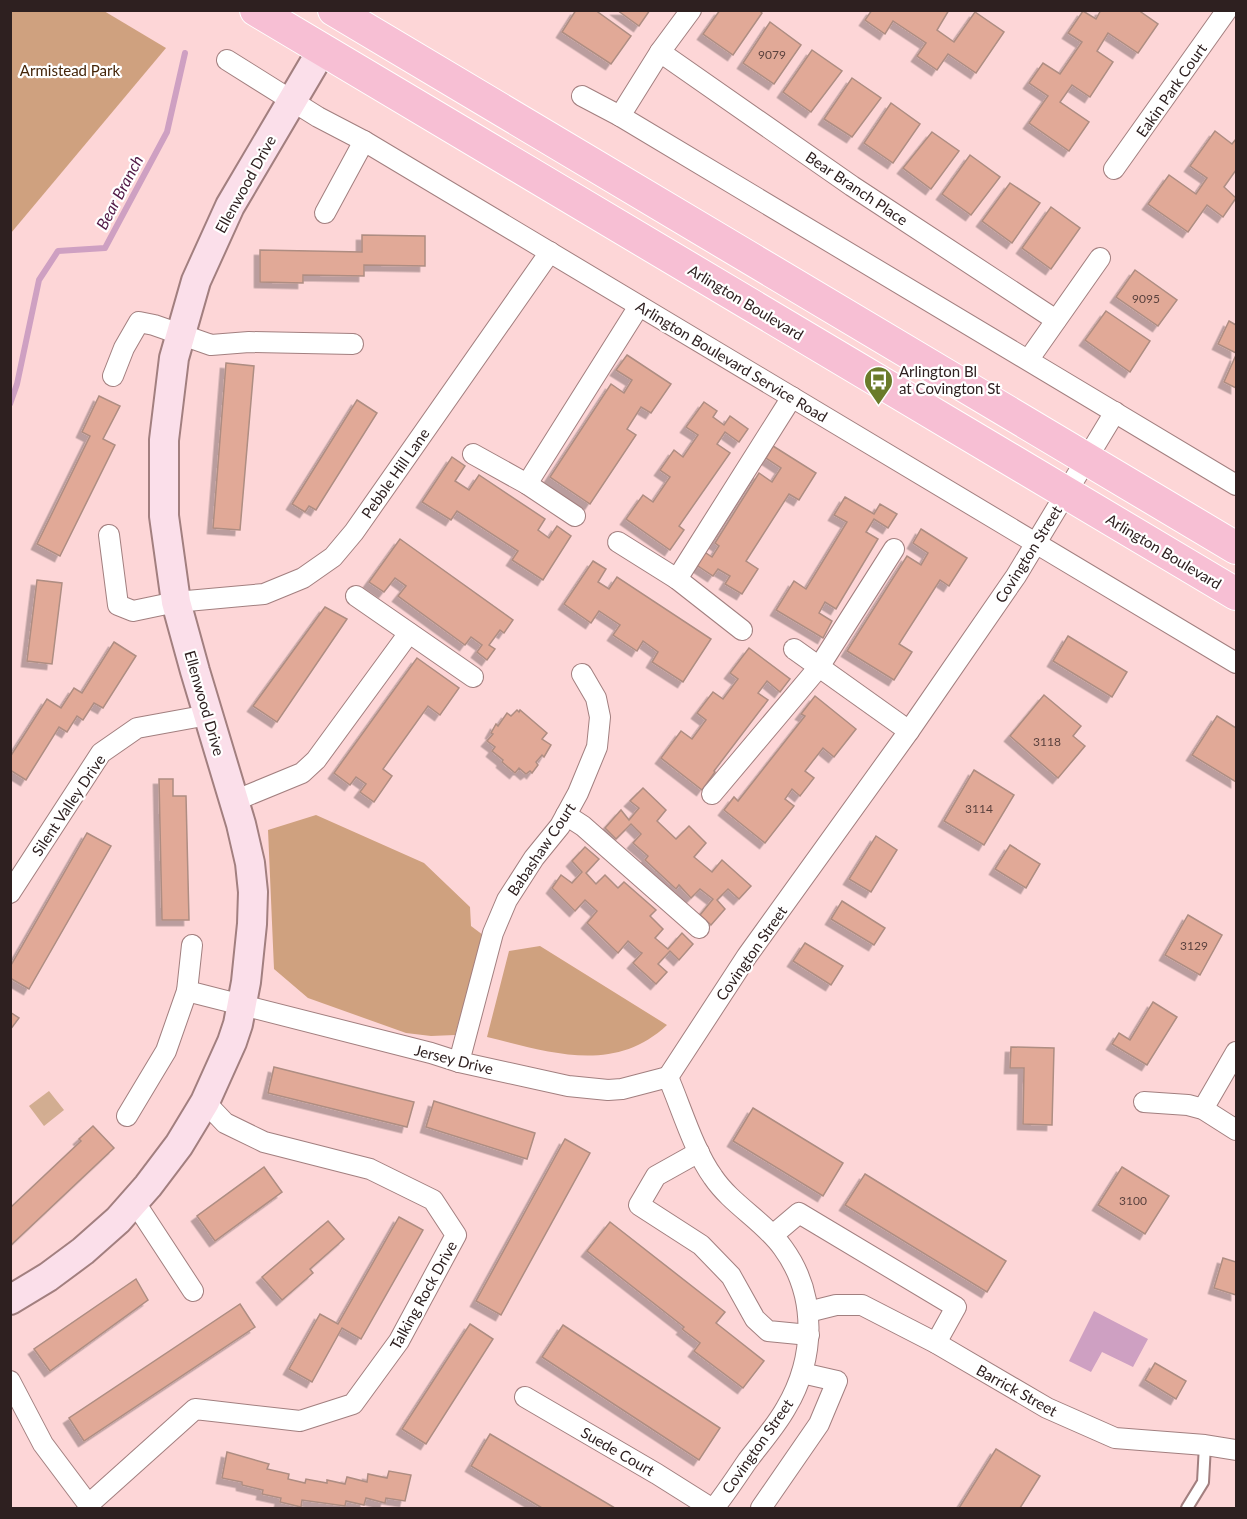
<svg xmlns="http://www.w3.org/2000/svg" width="1247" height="1519" viewBox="0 0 1247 1519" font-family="Lato,sans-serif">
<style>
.green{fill:#d2ad91}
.forest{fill:#cfa17f}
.water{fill:#cea0c2}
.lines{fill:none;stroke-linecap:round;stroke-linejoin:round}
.stream{stroke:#cea0c2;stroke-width:6}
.building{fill:#e1a997;stroke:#ae8d82;stroke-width:1.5;filter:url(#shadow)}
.lane-casing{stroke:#a27f7f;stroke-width:14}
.street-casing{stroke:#a27f7f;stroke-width:22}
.secondary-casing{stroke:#a27f7f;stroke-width:32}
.primary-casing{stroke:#fff;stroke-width:34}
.lane{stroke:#fff;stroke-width:10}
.street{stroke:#fff;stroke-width:20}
.secondary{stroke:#fbdfea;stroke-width:28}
.primary{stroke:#f7bfd4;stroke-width:32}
.labels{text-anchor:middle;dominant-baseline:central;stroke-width:4.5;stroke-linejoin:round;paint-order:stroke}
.number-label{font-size:12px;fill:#5b423e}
.park-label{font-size:15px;fill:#45260a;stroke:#fff}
.street-label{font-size:15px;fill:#2e2020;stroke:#fff}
.poi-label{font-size:15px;fill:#2e2020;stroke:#fff;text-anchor:start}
.water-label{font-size:16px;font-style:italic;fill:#511946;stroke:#fff}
</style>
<defs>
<filter id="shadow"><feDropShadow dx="-5.5" dy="5.5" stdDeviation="0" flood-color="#0004"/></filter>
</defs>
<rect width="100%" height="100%" fill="#fdd6d7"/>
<polygon class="green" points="49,1091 64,1110 44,1126 29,1106"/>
<g class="forest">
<polygon points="11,10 104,11 166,48 11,233"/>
<polygon points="316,815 424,863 470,907 471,926 483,935 455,1035 431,1036 406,1033 308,998 274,969 268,830"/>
<path d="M540 946 667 1025C614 1075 549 1052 487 1037L509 951Z"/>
</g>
<polygon class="water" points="1094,1311 1148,1339 1133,1367 1102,1352 1091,1372 1069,1361"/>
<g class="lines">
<polyline class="stream" points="10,404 17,384 39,280 58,251 105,248 167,132 185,53"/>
</g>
<g class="building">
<polygon points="576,10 595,10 631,36 611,64 562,32"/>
<polygon points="617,10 650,10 639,26"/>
<polygon points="720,10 759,10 762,13 733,55 703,34"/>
<polygon points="872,10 949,10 937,30 954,42 975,12 1004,32 976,73 948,54 937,70 917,56 926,43 893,21 885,34 865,20"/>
<polygon points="1101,10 1138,10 1158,24 1138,53 1108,33 1097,51 1113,62 1090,97 1072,85 1060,102 1089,122 1069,151 1029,123 1048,96 1029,83 1043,63 1060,74 1082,42 1068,33 1083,11 1096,19"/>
<polygon points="770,22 801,45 774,84 743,63"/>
<polygon points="812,50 842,71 811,112 783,92"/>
<polygon points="852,78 881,98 852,137 824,119"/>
<polygon points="891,103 920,124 893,163 864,143"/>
<polygon points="1215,131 1232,144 1236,139 1236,170 1224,187 1236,198 1223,217 1207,205 1188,232 1148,204 1169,175 1196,194 1207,178 1190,166"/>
<polygon points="932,132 959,151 931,189 903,168"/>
<polygon points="970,155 1000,177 971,215 942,194"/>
<polygon points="1010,183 1040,203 1012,243 982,221"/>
<polygon points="1051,207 1080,228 1051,269 1022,248"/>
<polygon points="362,235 425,236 425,266 364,265 364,276 303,275 303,283 260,282 260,250 362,252"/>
<polygon points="1135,270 1177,300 1158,326 1116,297"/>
<polygon points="1106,311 1150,341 1130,372 1085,340"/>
<polygon points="1229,321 1236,325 1236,353 1218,344"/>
<polygon points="627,355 671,384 651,413 641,407 627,429 636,435 590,504 550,477 611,384 624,393 632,380 616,370"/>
<polygon points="1236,355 1236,388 1224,382"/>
<polygon points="226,363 254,366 240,530 213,528"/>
<polygon points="99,396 120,406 103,439 115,445 60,556 37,544 90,436 82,432"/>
<polygon points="357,400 377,413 316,510 309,506 305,512 292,504"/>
<polygon points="704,402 717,411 713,417 724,425 730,416 748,429 739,442 725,432 717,444 730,453 679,526 684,530 670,550 626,519 643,495 653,502 670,477 660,470 674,450 683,457 698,435 686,427"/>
<polygon points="773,446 816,473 799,500 789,494 746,561 758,569 742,594 725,584 730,576 718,569 713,576 695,564 703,551 712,557 719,546 715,543 759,473 772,482 781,468 766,458"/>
<polygon points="452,457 465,466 455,481 469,490 479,475 545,519 538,530 549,538 557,526 571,536 543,580 512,560 518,551 457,511 451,520 422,502"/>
<polygon points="845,497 874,514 880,504 897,514 888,528 874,519 866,532 878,539 836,609 825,602 819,613 832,621 823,638 776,610 794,581 806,589 847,522 834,515"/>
<polygon points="921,529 967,558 949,586 940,580 899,644 912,652 894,680 847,651 907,556 921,565 928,553 913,543"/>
<polygon points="400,539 513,620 504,633 500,630 489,645 495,649 487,660 477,652 482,645 471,637 465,645 398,596 406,586 395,578 384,592 369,582"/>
<polygon points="593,561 606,569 598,582 609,589 617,577 711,639 683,682 652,662 658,652 643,641 637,651 613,635 620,625 599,611 591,623 564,604"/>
<polygon points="37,580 62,583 52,664 27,661"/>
<polygon points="325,607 347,619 277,722 253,706"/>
<polygon points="1068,636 1127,672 1112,697 1053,661"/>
<polygon points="114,642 136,656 103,708 94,703 83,720 77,716 67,732 59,727 26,780 10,770 10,757 47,699 61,708 74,688 82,693"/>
<polygon points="749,648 790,679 780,692 767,681 758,693 768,700 714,771 715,772 702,790 661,758 681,731 692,739 706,720 697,713 713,692 723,699 738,679 730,673"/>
<polygon points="417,658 459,688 440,715 428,706 383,769 392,776 374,802 360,792 366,784 356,777 350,785 334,773"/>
<polygon points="1044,695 1081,726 1073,736 1085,746 1058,778 1010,736"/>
<polygon points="815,696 856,729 834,757 823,748 805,771 814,778 800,796 792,789 785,799 794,806 765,843 724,810 734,797 738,801 805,716 801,714"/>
<polygon points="517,710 519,712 520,710 547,733 542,739 551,745 544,757 542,755 536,762 538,765 532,773 530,771 526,774 519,768 515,773 502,762 503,760 492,751 495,747 487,741 493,734 491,733 496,724 498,726 507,713 511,716"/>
<polygon points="1217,716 1236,728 1236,782 1192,755"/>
<polygon points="974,770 1014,795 984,845 944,821"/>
<polygon points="159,779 173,779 173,796 186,796 189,920 162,920"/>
<polygon points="643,788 666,810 657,821 676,839 689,826 706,843 694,857 712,872 722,860 751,886 739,899 728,889 717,900 725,909 711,925 700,915 713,899 700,889 691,898 679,885 676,889 645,860 648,856 633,843 641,834 631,824 616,839 605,828 621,810 629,820 639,808 630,801"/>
<polygon points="87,833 111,846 29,989 10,978 10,967"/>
<polygon points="876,836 897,850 871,892 849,879"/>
<polygon points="1010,845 1040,864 1026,888 995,869"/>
<polygon points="585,847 599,859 586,873 596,884 605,875 618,888 624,882 656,910 650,916 663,929 655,938 668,949 682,933 693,944 679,960 670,951 658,964 667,972 656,984 633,963 642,953 640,952 628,941 618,953 587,923 597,911 585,900 575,911 552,888 561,875 572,883 582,872 572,861"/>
<polygon points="842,901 885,928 874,945 831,919"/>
<polygon points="1188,915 1222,935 1200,975 1165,955"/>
<polygon points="805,943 843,966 831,985 793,961"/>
<polygon points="1153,1002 1177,1017 1147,1065 1112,1044 1119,1033 1130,1040"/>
<polygon points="10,1012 19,1018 10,1030"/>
<polygon points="1011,1047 1054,1048 1052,1125 1023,1124 1024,1068 1010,1068"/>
<polygon points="274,1067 414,1102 407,1127 268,1093"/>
<polygon points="434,1101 535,1133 527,1159 426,1127"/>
<polygon points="753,1108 843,1163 823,1196 733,1141"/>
<polygon points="93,1126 114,1148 10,1246 10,1208 81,1141 79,1139"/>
<polygon points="565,1139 590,1153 501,1315 476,1301"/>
<polygon points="264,1167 282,1192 215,1241 197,1216"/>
<polygon points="1122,1167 1169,1196 1145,1234 1098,1205"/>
<polygon points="865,1174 1006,1261 987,1292 845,1205"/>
<polygon points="399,1217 423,1230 361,1339 342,1328 312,1382 289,1369 320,1314 338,1324"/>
<polygon points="328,1221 344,1239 310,1269 313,1273 282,1300 262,1277"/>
<polygon points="610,1222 725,1312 716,1323 764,1361 743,1388 694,1351 700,1343 682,1329 684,1327 587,1251"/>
<polygon points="1223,1258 1236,1262 1236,1295 1214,1288"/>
<polygon points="136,1279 148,1300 50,1371 34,1349"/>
<polygon points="240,1304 255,1327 84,1441 69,1418"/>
<polygon points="470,1324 493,1339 426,1444 402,1429"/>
<polygon points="563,1325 720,1428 699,1460 542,1357"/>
<polygon points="1155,1363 1186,1381 1176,1399 1145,1380"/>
<polygon points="490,1434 615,1508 542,1508 471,1466"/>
<polygon points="996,1449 1040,1476 1020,1508 959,1508"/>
<polygon points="227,1452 269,1464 267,1469 289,1474 288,1479 305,1483 306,1479 327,1483 327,1480 345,1484 347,1477 367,1482 368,1474 387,1478 389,1471 411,1475 405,1501 386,1498 385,1503 366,1498 364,1505 346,1501 345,1506 302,1500 301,1507 280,1502 281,1498 262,1494 263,1490 242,1485 242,1482 222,1478"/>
</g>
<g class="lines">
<defs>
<polyline id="lane" points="1187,1508 1203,1482 1205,1445"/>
<g id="street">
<polyline points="660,52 852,186 1056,320"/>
<polyline points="227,60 318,117 364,141 1236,663"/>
<polyline points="582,96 620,116 1236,485"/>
<polyline points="620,116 660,52 691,10"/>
<polyline points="1114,169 1227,10"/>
<polyline points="325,213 364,141"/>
<polyline points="1029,359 1100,258"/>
<polyline points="113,376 124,348 139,322 154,325 211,345 249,342 353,344"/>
<polyline points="473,454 527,484 575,516"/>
<polyline points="527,484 639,306"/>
<polyline points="109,535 118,605 133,611 176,602 264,594 303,578 333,557 354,532 550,252"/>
<polyline points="618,542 677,579 742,630"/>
<polyline points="677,579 792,397"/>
<polyline points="356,596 473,677"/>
<polyline points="794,649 909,731"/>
<polyline points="712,794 819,667 894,549"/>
<polyline points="234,801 302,773 316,760 409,633"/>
<polyline points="566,815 583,826 699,928"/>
<polyline points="10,893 101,753 137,728 208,715"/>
<polyline points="192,945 187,991 431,1053 459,1062 568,1086 608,1090 622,1089 668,1077"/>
<polyline points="459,1062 493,933 507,900 534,858 560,826 578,793 597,747 600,717 596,698 582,674"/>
<polyline points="668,1077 747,956 909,731 1016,576 1115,412"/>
<path d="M668 1077C681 1107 694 1151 713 1177 732 1205 764 1221 783 1248 818 1296 815 1359 786 1408 776 1426 761 1443 748 1460 737 1476 726 1493 714 1508"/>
<polyline points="1144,1102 1188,1105 1203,1109 1236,1130"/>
<polyline points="1203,1109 1236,1052"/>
<polyline points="127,1116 166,1051 187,991"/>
<polyline points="699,1152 656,1176 639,1205 701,1245 731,1276 755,1319 768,1331 809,1335"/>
<polyline points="134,1201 193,1291"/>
<polyline points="773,1235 799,1213 956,1307 936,1343"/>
<polyline points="808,1312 836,1305 862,1305 936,1343 1047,1408 1115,1438 1205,1445 1236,1450"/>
<polyline points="10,1381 43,1444 91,1508"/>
<polyline points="525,1397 657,1474 711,1508"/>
<polyline points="88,1505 195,1409 300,1421 353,1404 399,1341 456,1235 433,1200 370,1169 264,1142 225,1123 205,1102"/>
<polyline points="761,1508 819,1424 837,1381 802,1373"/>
</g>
<polyline id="secondary" points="10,1300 48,1277 83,1251 118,1220 148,1186 179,1145 205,1102 232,1042 238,1024 246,982 252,924 253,892 250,863 241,824 195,671 176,602 164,516 164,440 174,358 196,281 230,206 322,50"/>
<g id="primary">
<polyline points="256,10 1236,594"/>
<polyline points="334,10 1236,548"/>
</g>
</defs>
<use href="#lane" class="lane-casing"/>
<use href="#street" class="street-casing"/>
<use href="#secondary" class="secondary-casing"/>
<use href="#primary" class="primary-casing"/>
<use href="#lane" class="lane"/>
<use href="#street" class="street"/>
<use href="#secondary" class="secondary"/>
<use href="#primary" class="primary"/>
</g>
<defs>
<symbol id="bus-pin" viewBox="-11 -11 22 30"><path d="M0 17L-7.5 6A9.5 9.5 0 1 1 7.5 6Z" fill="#6a7b2a" stroke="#fff"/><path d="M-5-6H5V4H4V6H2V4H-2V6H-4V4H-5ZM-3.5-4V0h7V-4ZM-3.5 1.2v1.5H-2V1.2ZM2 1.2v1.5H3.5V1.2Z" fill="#fff"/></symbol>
</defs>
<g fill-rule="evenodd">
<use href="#bus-pin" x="862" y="364" width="33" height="45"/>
</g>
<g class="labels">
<g class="number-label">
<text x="772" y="54">9079</text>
<text x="1146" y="298">9095</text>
<text x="1047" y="741">3118</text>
<text x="979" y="808">3114</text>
<text x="1194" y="945">3129</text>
<text x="1133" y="1200">3100</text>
</g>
<g class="park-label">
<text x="70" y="70">Armistead Park</text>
</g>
<g class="street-label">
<text transform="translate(1171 90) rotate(-55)">Eakin Park Court</text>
<text transform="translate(245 184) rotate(-61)">Ellenwood Drive</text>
<text transform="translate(857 188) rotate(34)">Bear Branch Place</text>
<text transform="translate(746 302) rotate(31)">Arlington Boulevard</text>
<text transform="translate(732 361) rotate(31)">Arlington Boulevard Service Road</text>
<text transform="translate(395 473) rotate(-55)">Pebble Hill Lane</text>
<text transform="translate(1164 551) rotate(31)">Arlington Boulevard</text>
<text transform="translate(1028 554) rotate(-58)">Covington Street</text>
<text transform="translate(205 703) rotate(74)">Ellenwood Drive</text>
<text transform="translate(68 805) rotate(-56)">Silent Valley Drive</text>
<text transform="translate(541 849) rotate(-56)">Babashaw Court</text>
<text transform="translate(751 953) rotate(-55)">Covington Street</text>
<text transform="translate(454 1059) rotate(14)">Jersey Drive</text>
<text transform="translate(423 1295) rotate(-61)">Talking Rock Drive</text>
<text transform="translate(1017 1390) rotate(29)">Barrick Street</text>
<text transform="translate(757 1446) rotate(-55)">Covington Street</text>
<text transform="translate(618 1451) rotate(30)">Suede Court</text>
</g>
<g class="poi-label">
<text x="899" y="371">Arlington Bl<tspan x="899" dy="17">at Covington St</tspan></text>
</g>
<g class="water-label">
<text transform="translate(119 192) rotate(-62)">Bear Branch</text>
</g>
</g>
<rect width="1247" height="1519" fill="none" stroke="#2e2020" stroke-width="24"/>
</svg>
